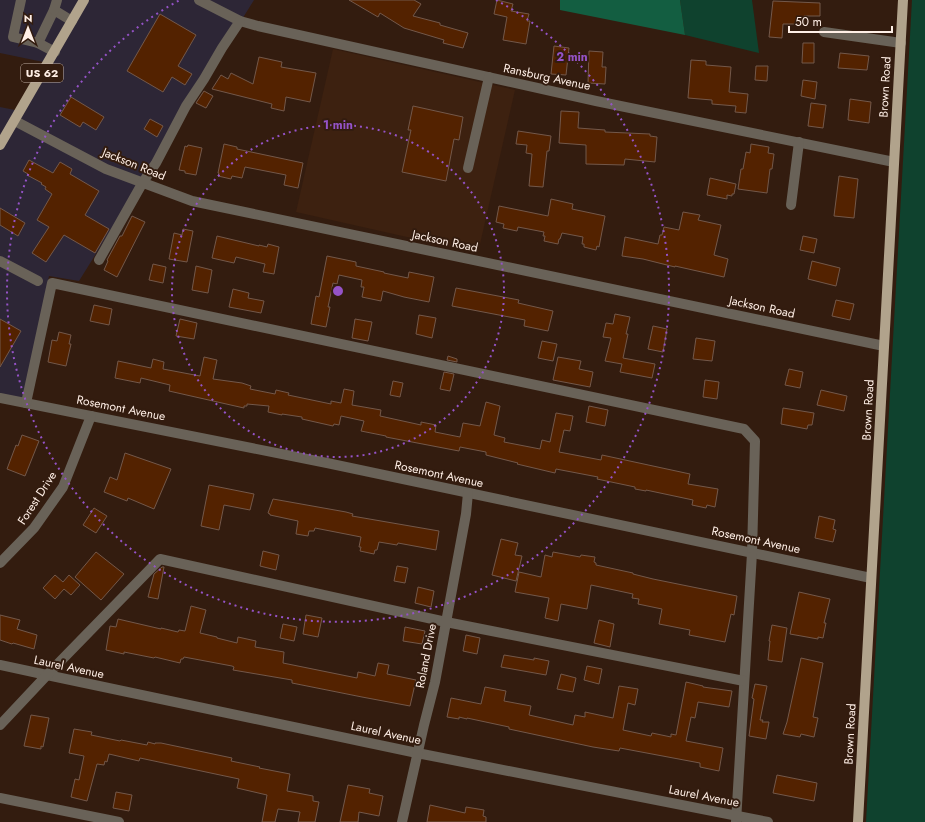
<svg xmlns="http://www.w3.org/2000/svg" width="925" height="822" viewBox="0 0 925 822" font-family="Jost,sans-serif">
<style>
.commercial{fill:#2d2636}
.built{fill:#3d2110}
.green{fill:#0f422e}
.forest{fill:#135e41}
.building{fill:#532200;stroke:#73584a}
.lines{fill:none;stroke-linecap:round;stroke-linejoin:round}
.minor{stroke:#696258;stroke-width:10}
.major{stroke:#b1a38c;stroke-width:10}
.ring{fill:none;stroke:#9553c7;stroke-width:2;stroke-dasharray:2 4}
.labels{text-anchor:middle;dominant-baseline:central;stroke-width:4;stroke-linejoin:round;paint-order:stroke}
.shield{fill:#331c0f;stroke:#c2b0a6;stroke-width:1}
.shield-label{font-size:11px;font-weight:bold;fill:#ffefe6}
.street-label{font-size:12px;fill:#ffefe6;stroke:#331c0f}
.centre{fill:#9553c7;stroke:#331c0f;stroke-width:2}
.ring-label{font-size:12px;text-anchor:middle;font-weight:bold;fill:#9553c7;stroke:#331c0f;stroke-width:4;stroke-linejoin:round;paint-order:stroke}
</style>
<rect width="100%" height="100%" fill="#331c0f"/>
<polygon class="commercial" points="0,0 254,0 79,281 49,276 24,399 0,395 0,107 20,111 48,63 0,53"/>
<polygon class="built" points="333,49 515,90 478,253 296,212"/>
<g class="green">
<polygon points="680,0 752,0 759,53 685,35"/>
<polygon points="912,0 925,0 925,822 866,822"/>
</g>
<polygon class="forest" points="560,0 680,0 685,35 560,10"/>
<g class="building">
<polygon points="349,0 414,0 421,4 413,16 440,23 440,25 468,33 463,48 443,43 444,40 404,28 380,13 378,17"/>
<polygon points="497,0 513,4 511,11 529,14 527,21 530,21 526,44 503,40 507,17 494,14"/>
<polygon points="773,1 820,3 820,16 804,16 804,24 783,24 782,38 769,37"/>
<polygon points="160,14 196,35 178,66 192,74 185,85 172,77 163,92 127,71"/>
<polygon points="803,43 814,43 814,63 802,63"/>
<polygon points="554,46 569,48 566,75 551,74"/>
<polygon points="589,51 603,52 602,67 606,67 605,84 588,83"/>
<polygon points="840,53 869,56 867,70 838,68"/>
<polygon points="259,57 282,62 281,67 316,73 310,102 286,97 284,111 271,108 272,104 212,89 221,75 228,79 231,73 253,84"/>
<polygon points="691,60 706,61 706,65 731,67 729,92 748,94 746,113 735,112 736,106 712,104 712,100 688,98"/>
<polygon points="756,66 768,66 767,81 755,80"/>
<polygon points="803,80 817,82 815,99 801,96"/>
<polygon points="204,91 213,96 206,108 196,103"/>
<polygon points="71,97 104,117 96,130 83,122 80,127 60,115"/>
<polygon points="850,99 871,102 869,123 848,120"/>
<polygon points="811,103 826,105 823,128 808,126"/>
<polygon points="413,106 463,117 459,140 454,139 446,181 402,172 411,130 408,130"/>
<polygon points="561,111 579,112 578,128 605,130 605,132 650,134 650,136 657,137 655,162 625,159 624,165 586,164 586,145 559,143"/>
<polygon points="150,119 163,126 157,137 144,129"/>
<polygon points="518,131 551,136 549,151 547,151 543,187 529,186 532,154 526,153 527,145 516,144"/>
<polygon points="224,144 237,147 237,149 303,163 298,188 284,185 286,175 245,167 242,178 232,176 231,179 218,176 219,173 218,173"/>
<polygon points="751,144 769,147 768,153 774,154 772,169 770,169 767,193 738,189 741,169 743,169 746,152 750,153"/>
<polygon points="188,145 202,148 196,175 185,173 185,171 179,170 185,146 187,147"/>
<polygon points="29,160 53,173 60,162 72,169 70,174 99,191 85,215 109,229 95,253 64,235 46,262 32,253 49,227 37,220 52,194 45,189 46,187 41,184 42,183 27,175 28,174 23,171"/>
<polygon points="839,176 858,179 854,218 834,216"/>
<polygon points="710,178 736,184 734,194 732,194 732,196 727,195 727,199 707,195"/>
<polygon points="551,199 573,204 572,209 605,216 599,247 597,246 596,250 584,247 584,244 582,244 583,237 562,233 560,239 559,239 558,244 544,241 545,236 543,236 544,232 518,227 517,231 503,228 504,224 496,222 499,206 548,216"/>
<polygon points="0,208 25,223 18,236 0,225"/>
<polygon points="683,212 700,215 698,220 721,225 714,255 728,259 724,277 675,266 675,267 643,259 622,256 625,237 658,244 660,235 662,235 664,227 679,230"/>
<polygon points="132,216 145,222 117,277 104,270 108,261 107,260 120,236 122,236"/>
<polygon points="183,229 193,231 187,262 169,259 174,233 182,235"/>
<polygon points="217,236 259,246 259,245 267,247 268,244 279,247 274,274 263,272 265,264 236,257 234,263 212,258"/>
<polygon points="803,236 817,239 814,253 800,250"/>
<polygon points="327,256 356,262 356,266 384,272 384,273 408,278 409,272 434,277 429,302 404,297 383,291 381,301 362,297 364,287 361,287 362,280 339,275 337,284 333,283 328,307 330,307 326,327 311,324 316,296 319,297"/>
<polygon points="812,261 840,268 836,286 808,279"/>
<polygon points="153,264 166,267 163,283 149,280"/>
<polygon points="196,266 212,270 208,293 192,290"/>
<polygon points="456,288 519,300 518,303 553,311 548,331 524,326 525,320 452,306"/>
<polygon points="233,289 249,293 248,298 264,301 261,313 229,307"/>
<polygon points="836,300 854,304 850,320 832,316"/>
<polygon points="94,305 112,309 109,325 90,321"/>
<polygon points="615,314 630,317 626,334 628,334 623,358 655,364 652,378 620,372 622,364 605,361 611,338 603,337 606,323 613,324"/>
<polygon points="419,315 436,318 432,338 416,334"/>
<polygon points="0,319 21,331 0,367"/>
<polygon points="180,319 197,323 194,339 176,336"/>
<polygon points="355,319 372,322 368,341 352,338"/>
<polygon points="653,326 667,329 663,352 648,349"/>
<polygon points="59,332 71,335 69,344 71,344 66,366 48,362 52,340 57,341"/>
<polygon points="696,338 715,341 712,361 693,359"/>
<polygon points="542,341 557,344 553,361 538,358"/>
<polygon points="448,356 457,359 457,362 447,360"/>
<polygon points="204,357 217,360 213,379 242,383 251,386 250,389 275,394 276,390 289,393 288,395 331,404 331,401 341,403 344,389 354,391 352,405 381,410 380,416 421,425 421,422 436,425 435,432 460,437 463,423 480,426 486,402 500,406 494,435 505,438 504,442 540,449 542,440 550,442 556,413 573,416 570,431 564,430 559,452 601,460 602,455 690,474 688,484 718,489 715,507 707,505 706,508 692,505 693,500 646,490 646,491 635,489 635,487 597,479 598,477 556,469 555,473 517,464 518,463 486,455 486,452 460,447 459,451 386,437 386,436 361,431 364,421 341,416 339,425 334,424 333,426 302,419 302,417 282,414 282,415 268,412 269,406 247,404 247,406 244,406 244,408 169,391 170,385 141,378 140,383 115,378 118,361 151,368 153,359 164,362 163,369 200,376"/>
<polygon points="558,357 581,361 579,369 593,372 590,387 553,380"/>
<polygon points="789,369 803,372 800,388 785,385"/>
<polygon points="444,372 454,374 450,391 440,389"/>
<polygon points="705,380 719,382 717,399 703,397"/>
<polygon points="393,381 403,383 400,397 390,395"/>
<polygon points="821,390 847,396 844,411 817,405"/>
<polygon points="589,406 608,410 605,426 586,422"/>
<polygon points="783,408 814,413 812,425 808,425 807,429 781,424"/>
<polygon points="22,435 39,441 25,476 7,469 16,445 18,446"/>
<polygon points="125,453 171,469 154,509 128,498 127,501 104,492 110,477 117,480"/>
<polygon points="209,485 254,494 250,510 224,505 219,530 201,526"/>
<polygon points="273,499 346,512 353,514 352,516 439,531 436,550 398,543 397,545 379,542 377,550 375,550 374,554 360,551 361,547 359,547 361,537 315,528 314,531 309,531 308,536 296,534 298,521 270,515 270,514 268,513"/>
<polygon points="94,508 107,516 96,533 83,525"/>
<polygon points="819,516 835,520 833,529 836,530 833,542 815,538"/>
<polygon points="501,539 518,543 515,555 522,556 516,581 492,575"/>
<polygon points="263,551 279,555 276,570 260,566"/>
<polygon points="96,552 124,574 101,600 75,577"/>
<polygon points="553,552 580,557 581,555 595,557 594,562 596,563 596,565 633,573 633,574 653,579 737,596 734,615 731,614 725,642 689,635 690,630 659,624 662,609 638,604 639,599 632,598 633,594 591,585 587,609 561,604 558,621 545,618 549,598 515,592 519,572 541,577 545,555 552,557"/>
<polygon points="397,566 408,568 405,583 394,581"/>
<polygon points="162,567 164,567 158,599 148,597 154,574"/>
<polygon points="55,575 63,582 69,575 80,585 71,595 64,589 55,599 43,588"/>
<polygon points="418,587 434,591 431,607 415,603"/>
<polygon points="799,592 830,599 824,623 826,623 823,638 818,637 818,639 790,634"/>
<polygon points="191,606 206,610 200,633 217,637 217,638 237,643 238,637 256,641 255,647 284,652 283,663 357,678 358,672 375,676 378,663 389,665 387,674 416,680 410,706 362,697 292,683 292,680 233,670 234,667 232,666 184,657 183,659 181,659 180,663 155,657 154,658 124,652 124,654 106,650 110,626 116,627 118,619 161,629 161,628 178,632 179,630 185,631"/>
<polygon points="0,615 20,620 17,629 37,635 34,649 13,643 12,644 0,640"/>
<polygon points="306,615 322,618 318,637 303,634"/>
<polygon points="599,620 614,624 610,647 594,643"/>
<polygon points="283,624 297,627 294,641 280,638"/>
<polygon points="772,625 787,628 782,662 768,660 770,641 769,641"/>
<polygon points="405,627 425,631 422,644 403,641"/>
<polygon points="466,635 480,638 477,654 463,651"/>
<polygon points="504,655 534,660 534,658 549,661 546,675 501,667"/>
<polygon points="801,658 823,663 813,717 818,718 814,737 801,734 800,737 783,734 787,722"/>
<polygon points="587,666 602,669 599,684 584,680"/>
<polygon points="561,674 576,678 573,692 557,689"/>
<polygon points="686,682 703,686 703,687 732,691 729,707 698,702 695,718 691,717 686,741 723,748 719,771 700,767 700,763 620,748 619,751 593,747 509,729 509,727 467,718 467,719 459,717 459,719 447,717 451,698 481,704 485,687 506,691 504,701 531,706 529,715 573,725 575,715 585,717 585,712 613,718 619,686 638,689 635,705 628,703 623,730 651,736 652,733 671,737 671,734 676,735"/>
<polygon points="755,684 767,686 760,720 763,720 762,722 769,722 766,739 749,736 754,699 752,698"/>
<polygon points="31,715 49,718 43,747 41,746 41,749 24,746"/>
<polygon points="74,729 92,732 91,735 120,741 121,740 147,745 148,742 155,744 155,743 161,743 232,758 231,761 260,767 259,768 290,774 287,791 313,796 313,801 319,802 315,822 298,822 300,812 278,809 275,822 262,822 267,795 237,788 239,779 140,758 139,761 109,754 107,762 105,761 104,765 97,764 87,801 71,797 75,779 79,780 84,756 69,753"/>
<polygon points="777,775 817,783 814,801 773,793"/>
<polygon points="348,785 370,789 369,793 383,796 379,816 359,812 358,822 340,822"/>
<polygon points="116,792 132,795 129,811 113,808"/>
<polygon points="430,805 465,813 466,807 484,810 483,816 486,817 486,822 427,822"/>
</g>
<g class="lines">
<g class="minor">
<polyline points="21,0 13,37 38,43 54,10 72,21"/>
<polyline points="199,0 240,21 258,26 596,101 894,162"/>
<polyline points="54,10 57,0"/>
<polyline points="824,32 901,43"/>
<polyline points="38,43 55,52"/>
<polyline points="15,121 106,169 192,201 884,346"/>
<polyline points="468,168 489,77"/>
<polyline points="791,205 799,142"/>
<polyline points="99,260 143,182 156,163 186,106 204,79 222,48 240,21"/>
<polyline points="0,261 38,281"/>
<polyline points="0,398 327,463 871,578"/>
<polyline points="26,403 52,283 744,429 755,441 752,553 736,822"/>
<polyline points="0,563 34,528 63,487 91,416"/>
<polyline points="0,665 47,675 417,753 768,822"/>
<polyline points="0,725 47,675 160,559 446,622 744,681"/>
<polyline points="0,798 119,822"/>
<polyline points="402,822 424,725 435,682 466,514 468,493"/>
</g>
<g class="major">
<polyline points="0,145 84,0"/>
<polyline points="858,822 903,0"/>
</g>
</g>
<g class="ring">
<circle cx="338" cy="291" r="166"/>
<path d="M496 0A331 331 0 1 1 180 0"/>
</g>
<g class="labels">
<rect class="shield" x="21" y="64" width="42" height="18" rx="3"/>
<g class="shield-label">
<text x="42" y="73">US 62</text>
</g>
<g class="street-label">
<text transform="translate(547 77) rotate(12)">Ransburg Avenue</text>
<text transform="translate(885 87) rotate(-87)">Brown Road</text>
<text transform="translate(134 164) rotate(22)">Jackson Road</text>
<text transform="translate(445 241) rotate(12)">Jackson Road</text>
<text transform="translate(762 307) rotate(12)">Jackson Road</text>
<text transform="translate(121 408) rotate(11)">Rosemont Avenue</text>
<text transform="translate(868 410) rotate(-87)">Brown Road</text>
<text transform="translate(439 474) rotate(12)">Rosemont Avenue</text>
<text transform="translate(37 498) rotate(-57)">Forest Drive</text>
<text transform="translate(756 540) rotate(12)">Rosemont Avenue</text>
<text transform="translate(426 656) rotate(-79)">Roland Drive</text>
<text transform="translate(69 667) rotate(12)">Laurel Avenue</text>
<text transform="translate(386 733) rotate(12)">Laurel Avenue</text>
<text transform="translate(850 734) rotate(-87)">Brown Road</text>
<text transform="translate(704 796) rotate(11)">Laurel Avenue</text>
</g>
</g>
<circle cx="338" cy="291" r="6" class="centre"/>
<g class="ring-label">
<text x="572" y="61">2 min</text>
<text x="338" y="129">1 min</text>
</g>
<g transform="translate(28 28)" stroke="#331c0f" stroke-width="3" paint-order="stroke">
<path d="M0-3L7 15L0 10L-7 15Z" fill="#ffefe6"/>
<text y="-6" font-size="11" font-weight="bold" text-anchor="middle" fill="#ffefe6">N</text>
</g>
<path d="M789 26v6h103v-6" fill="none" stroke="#ffefe6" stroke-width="2"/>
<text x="795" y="26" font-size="12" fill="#ffefe6" stroke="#331c0f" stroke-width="3" paint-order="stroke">50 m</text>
</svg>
